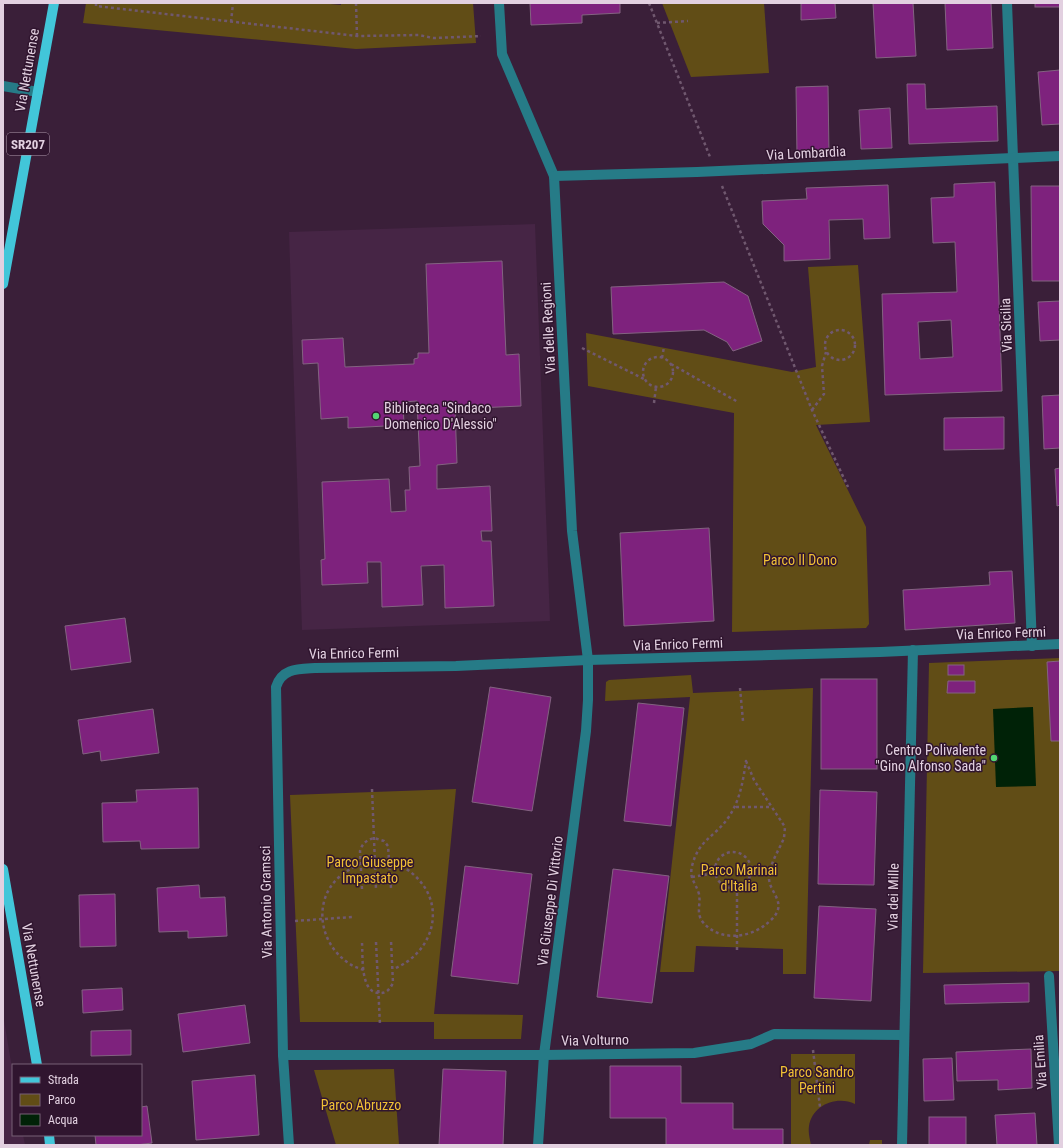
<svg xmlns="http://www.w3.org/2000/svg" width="1063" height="1148" viewBox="0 0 1063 1148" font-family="'Roboto Condensed',sans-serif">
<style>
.built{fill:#462545}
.green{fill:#614d16}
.water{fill:#002207}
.building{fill:#7e227d;stroke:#836381;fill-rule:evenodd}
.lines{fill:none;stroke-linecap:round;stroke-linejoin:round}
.path{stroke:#70586f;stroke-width:2.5;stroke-dasharray:3 3;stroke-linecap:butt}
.minor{stroke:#267b87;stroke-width:10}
.major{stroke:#42c6d9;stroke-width:10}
.poi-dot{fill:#53d673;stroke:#30152f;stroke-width:1.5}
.labels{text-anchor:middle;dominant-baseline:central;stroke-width:3;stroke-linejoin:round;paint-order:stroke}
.shield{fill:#30152f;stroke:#ad98ab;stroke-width:1}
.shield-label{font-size:13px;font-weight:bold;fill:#e2d0e0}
.street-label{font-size:14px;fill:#e2d0e0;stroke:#30152f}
.poi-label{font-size:14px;fill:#e2d0e0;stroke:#30152f;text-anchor:start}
.park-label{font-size:14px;fill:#f1c135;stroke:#30152f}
</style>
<rect width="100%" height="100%" fill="#3a1f39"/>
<g class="built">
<polygon points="535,224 550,621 302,630 289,232"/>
<polygon points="3,1014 13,1074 13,1135 23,1135 25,1145 3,1145"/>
</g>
<g class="green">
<polygon points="86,3 320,3 341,5 341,3 473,3 476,43 356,49 83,23"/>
<polygon points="662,3 764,3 769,73 691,77"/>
<polygon points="858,265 870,422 816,425 866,527 869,624 866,628 732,632 734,413 588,386 586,333 792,372 816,367 808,267"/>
<polygon points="1060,658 1060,971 923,973 929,663"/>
<polygon points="691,675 693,693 813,688 806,974 783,974 783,949 696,946 694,972 660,972 690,697 605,701 606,682 609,680"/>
<polygon points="456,789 434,1014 523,1015 521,1039 434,1039 434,1022 300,1022 290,795"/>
<path d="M791 1054H855V1104C837 1095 812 1105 809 1126 808 1133 810 1139 811 1145H791Z"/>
<polygon points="394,1069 399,1145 336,1145 314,1070"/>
<polygon points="870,1140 882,1140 882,1145 869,1145"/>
</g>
<polygon class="water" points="1033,707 1036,786 996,787 993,709"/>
<g class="building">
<polygon points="530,3 620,3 620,13 582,15 582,23 531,25"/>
<polygon points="801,3 835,3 836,18 801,20"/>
<polygon points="873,3 913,3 916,56 876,58"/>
<polygon points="945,3 991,3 993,48 947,50"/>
<rect x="1035" y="3" width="25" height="4"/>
<polygon points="1060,70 1060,124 1042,125 1038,72"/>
<polygon points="907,84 925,84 926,109 997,106 998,141 909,144"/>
<polygon points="828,86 829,155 797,155 796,87"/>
<polygon points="890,108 892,148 861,149 859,110"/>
<path d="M995 182 1002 391 885 395 882 294 957 292 955 242 933 243 931 198 954 197V184ZM951 320 953 357 920 359 918 322Z"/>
<polygon points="888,185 890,238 864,239 863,219 829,220 830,259 784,261 784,245 763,224 762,201 807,199 806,188"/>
<polygon points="1031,186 1060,186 1060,286 1060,281 1032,281"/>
<polygon points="502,261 506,355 519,354 521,406 455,409 457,463 437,465 437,489 490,486 492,531 481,531 482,541 491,541 494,606 445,608 444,565 421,566 423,605 382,607 381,562 367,562 368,583 322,585 321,560 325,559 322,482 389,479 391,512 406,511 405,490 410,490 409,467 420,466 417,401 403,402 404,425 348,428 348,417 321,419 318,363 303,364 302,340 343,338 345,367 414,364 414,359 418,358 418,353 429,353 426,264"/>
<polygon points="724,282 748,296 762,341 733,351 727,342 704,330 613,334 611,287"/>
<polygon points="1060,301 1060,340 1040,341 1038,302"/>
<polygon points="1060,395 1060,448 1044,449 1042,396"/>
<polygon points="1004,417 1004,449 944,450 944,418"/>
<polygon points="1060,468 1060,505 1057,506 1055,469"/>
<polygon points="709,528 714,621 624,626 620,533"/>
<polygon points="1012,571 1015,623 905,630 903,590 990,585 989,572"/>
<polygon points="125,618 131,662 71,670 65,626"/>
<polygon points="1060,661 1060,741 1051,741 1047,662"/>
<rect x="948" y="665" width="16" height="10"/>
<rect x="821" y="679" width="56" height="90"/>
<polygon points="948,681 975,681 975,693 947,693"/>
<polygon points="490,687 551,697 532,811 472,802"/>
<polygon points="638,703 684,708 671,826 624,821"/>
<polygon points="153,709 159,753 101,761 100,751 83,754 78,720"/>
<polygon points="198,788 199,848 141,849 140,841 103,842 102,803 137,802 136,790"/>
<polygon points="820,790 877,792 874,885 818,884"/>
<polygon points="465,866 532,874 518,984 451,976"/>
<polygon points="613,869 669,876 652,1003 597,997"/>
<polygon points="199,885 200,898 225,897 227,936 188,938 188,931 159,932 157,888"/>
<polygon points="115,894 116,946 80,947 79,895"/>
<polygon points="819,906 876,909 871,1001 814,998"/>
<polygon points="1029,983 1029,1002 945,1004 944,985"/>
<polygon points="122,988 123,1010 83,1013 82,990"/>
<polygon points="245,1005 250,1043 183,1052 178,1014"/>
<polygon points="131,1030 131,1055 91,1056 91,1031"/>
<polygon points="1031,1049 1032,1088 998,1090 998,1080 957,1081 956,1052"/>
<polygon points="952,1058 954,1100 924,1101 923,1059"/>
<polygon points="610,1066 681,1066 681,1103 733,1103 733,1129 783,1129 783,1145 666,1145 666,1118 610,1118"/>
<polygon points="443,1069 506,1071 503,1145 439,1145"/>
<polygon points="255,1075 259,1135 196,1140 192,1081"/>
<polygon points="147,1106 152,1143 136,1145 96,1145 95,1135 141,1135 141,1107"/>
<polygon points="1035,1113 1037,1145 997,1145 995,1115"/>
<rect x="929" y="1117" width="37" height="28"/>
</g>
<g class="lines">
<g class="path">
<polyline points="96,3 96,6 357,36 419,35 433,38 481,36"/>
<polyline points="356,3 357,36"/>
<polyline points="649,3 710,157"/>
<polyline points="231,22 233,3"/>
<polyline points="657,23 688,21"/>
<polyline points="722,186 812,410 848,487"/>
<circle cx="840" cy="345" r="15"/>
<polyline points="582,348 644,379"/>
<circle cx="658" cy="372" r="15"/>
<polyline points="662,358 664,347"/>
<polyline points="671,364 738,402"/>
<polyline points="654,403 656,387"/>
<polyline points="812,410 824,394 822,366 826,352"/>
<polyline points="740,688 743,721"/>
<path d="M746 761 754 780 785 827 784 838C779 850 769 865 769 878 769 890 783 900 777 912 775 917 769 922 765 925 747 939 717 941 702 921 696 912 701 904 699 894 696 883 689 879 692 866 699 839 714 838 728 818 740 801 743 781 746 761Z"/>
<polyline points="372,789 376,889"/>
<polyline points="736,807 770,807"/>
<circle cx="733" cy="870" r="18"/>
<path d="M390 863C398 865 407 868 414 875 448 905 433 954 393 969"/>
<path d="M360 864C352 868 344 872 337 879 313 903 320 943 347 962 352 966 358 968 364 970"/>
<polyline points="752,871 769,871"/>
<polyline points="692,877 715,873"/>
<path d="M362 889 360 851C362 844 366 840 374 838L384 841 388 846 391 888"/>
<polyline points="295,921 352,917"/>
<polyline points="376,942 380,1025"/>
<path d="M362 943C363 956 360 993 379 993 386 994 390 989 393 983L391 941"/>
<polyline points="737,950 737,888"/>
<polyline points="813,1050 820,1107"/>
</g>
<g class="minor">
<polyline points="499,3 502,54 554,176 572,531 588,660 588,700 586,731 544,1055 538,1145"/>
<polyline points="1007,3 1032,646"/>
<polyline points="3,86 38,92"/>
<polyline points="554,176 697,172 1060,156"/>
<polyline points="1049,976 1059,1145"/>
<polyline points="283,1055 544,1055 694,1053 751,1044 774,1034 904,1035"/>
<path d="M289 1145 283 1055 276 687C282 668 299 669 315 668L456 666 588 660 880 652 1060 644"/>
<polyline points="902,1145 913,650"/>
</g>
<g class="major">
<polyline points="3,284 54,3"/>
<polyline points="3,869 37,1065"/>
<polyline points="49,1135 50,1145"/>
</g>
</g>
<g class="poi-dot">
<circle cx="376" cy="416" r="4"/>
<circle cx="994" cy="758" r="4"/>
</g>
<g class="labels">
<rect class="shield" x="7" y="133" width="42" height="22" rx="3"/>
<g class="shield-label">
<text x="28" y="144">SR207</text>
</g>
<g class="street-label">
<text transform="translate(27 70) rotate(-80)">Via Nettunense</text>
<text transform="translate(806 153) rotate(-3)">Via Lombardia</text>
<text transform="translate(1006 325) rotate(-92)">Via Sicilia</text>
<text transform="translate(548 328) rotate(-93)">Via delle Regioni</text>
<text transform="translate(1001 633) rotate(-2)">Via Enrico Fermi</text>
<text transform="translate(678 644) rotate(-2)">Via Enrico Fermi</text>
<text transform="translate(354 653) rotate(-1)">Via Enrico Fermi</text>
<text transform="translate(893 897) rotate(-89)">Via dei Mille</text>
<text transform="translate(550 901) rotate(-83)">Via Giuseppe Di Vittorio</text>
<text transform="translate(266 902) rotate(-91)">Via Antonio Gramsci</text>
<text transform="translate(34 965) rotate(80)">Via Nettunense</text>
<text transform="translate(595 1040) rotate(-1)">Via Volturno</text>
<text transform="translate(1040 1062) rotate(-94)">Via Emilia</text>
</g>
<g class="poi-label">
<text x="384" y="408">Biblioteca "Sindaco<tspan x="384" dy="16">Domenico D'Alessio"</tspan></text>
<text x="986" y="750" text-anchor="end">Centro Polivalente<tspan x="986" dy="16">"Gino Alfonso Sada"</tspan></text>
</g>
<g class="park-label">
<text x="800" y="560">Parco Il Dono</text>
<text x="370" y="862">Parco Giuseppe<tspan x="370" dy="16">Impastato</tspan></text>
<text x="739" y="870">Parco Marinai<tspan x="739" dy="16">d'Italia</tspan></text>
<text x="817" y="1072">Parco Sandro<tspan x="817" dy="16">Pertini</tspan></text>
<text x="361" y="1105">Parco Abruzzo</text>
</g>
</g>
<rect width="1063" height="1148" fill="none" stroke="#e2d0e0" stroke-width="8"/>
<rect x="12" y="1064" width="130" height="72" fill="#30152f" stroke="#776076"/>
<rect x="20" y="1077" width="20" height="6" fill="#42c6d9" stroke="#776076"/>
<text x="48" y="1084" font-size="12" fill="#e2d0e0">Strada</text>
<rect x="20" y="1094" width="20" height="12" fill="#614d16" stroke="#776076"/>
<text x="48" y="1104" font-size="12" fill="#e2d0e0">Parco</text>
<rect x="20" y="1114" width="20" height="12" fill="#002207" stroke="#776076"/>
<text x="48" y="1124" font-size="12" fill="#e2d0e0">Acqua</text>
</svg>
